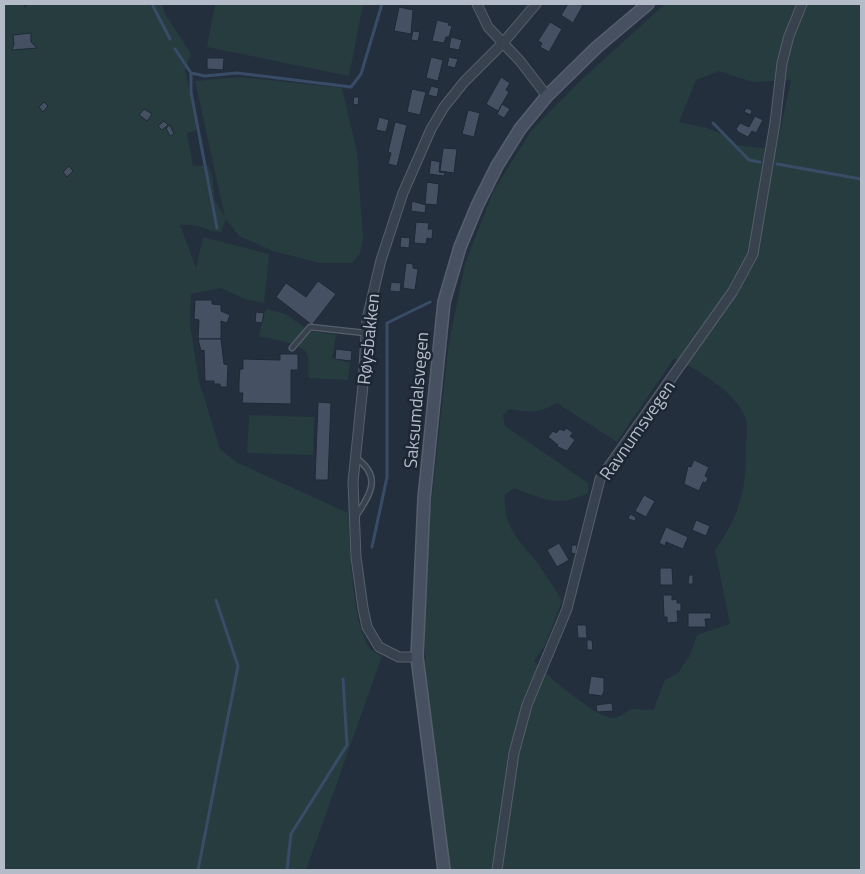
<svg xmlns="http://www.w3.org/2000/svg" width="865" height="874" viewBox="0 0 865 874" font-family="'Titillium Web',sans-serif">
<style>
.green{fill:#263c3f;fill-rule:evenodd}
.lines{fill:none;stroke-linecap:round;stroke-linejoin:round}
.stream{stroke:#394c67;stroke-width:3}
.building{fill:#455162;stroke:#1f2835}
.lane-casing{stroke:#565f6c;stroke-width:7}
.street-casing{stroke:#565f6c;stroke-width:11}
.secondary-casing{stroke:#565f6c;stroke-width:14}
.lane{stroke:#38414e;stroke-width:4.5}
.street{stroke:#38414e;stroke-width:9}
.secondary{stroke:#465061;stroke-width:11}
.labels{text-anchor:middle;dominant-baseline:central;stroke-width:5;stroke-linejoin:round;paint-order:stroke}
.street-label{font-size:18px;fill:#b4bcc9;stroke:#1d2633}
</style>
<rect width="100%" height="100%" fill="#242f3e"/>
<g class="green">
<path d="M4 4H23L25 8 28 4H163L164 12 191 54 185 70 198 130 187 133 193 166H208L212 175 215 201 225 217 195 81 241 77 342 88 357 152 363 240 360 253 352 263H320L273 251 239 236 226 219 221 232C203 230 198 223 180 225L196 268 203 237 269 254 264 303 247 300 221 288 191 294 190 325 199 381 220 449 236 462 348 513C350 542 352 632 372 650 375 653 379 654 382 656L306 870H4Z"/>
<polygon points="215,4 363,4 349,76 207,47"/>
<path d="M665 4H861V870H449L426 685 424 603 428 531 449 342 465 264 494 190 531 131 578 83ZM719 71 753 82 791 80 776 150 737 145 727 136 707 128 679 122 696 80ZM674 358C697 369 738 394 746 419 748 427 746 438 746 446 746 491 741 513 715 550L730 624 697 635 690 655 678 673 665 680 654 709C646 711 642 709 635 709 628 709 621 717 614 718 597 719 545 674 534 661L545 645 562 601C555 589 547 577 539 565 520 540 503 530 505 495L514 488C544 499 557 508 588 493V483L505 426 503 415 509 409C530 413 539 413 557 403L617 442Z"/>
<path d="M267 309 285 314 310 331 336 335 332 358 350 363 348 380 309 378C307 371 310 360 307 354 303 343 269 339 259 336L264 313Z"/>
<polygon points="249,415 314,417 313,455 247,453"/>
</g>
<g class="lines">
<g class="stream">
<polyline points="153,6 170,39"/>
<polyline points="175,49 191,73 205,76 237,73 351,87 361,74 382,4"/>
<polyline points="191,73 191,92 217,228"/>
<polyline points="713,123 749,160 760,162"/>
<polyline points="777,164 861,179"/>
<polyline points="372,547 387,477 387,323 430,302"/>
<polyline points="198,870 238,666 216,600"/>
<polyline points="287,870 291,834 347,745 343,679"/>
</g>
</g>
<g class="building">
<polygon points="568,4 583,5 573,23 561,15"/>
<polygon points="399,7 413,10 411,34 394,31"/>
<polygon points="437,20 449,23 448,25 452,26 449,37 446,37 444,43 432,41"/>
<polygon points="550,22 562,29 549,52 540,47 542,43 538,41"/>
<polygon points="413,31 420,32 418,41 411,40"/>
<polygon points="31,33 31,42 37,48 12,50 14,44 13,35"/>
<polygon points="451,37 462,40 459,50 449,48"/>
<polygon points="431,57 443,60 438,81 426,78"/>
<polygon points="449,57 458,59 455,68 447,66"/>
<polygon points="207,58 224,58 223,70 207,69"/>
<polygon points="501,77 510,83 506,90 509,92 498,111 486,104"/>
<polygon points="431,86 439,88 437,97 428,95"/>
<polygon points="412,89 426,92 420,115 407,112"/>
<polygon points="354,97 359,97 358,105 353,104"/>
<polygon points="44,102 48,106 43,112 39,107"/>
<polygon points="502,104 510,109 504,118 497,114"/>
<polygon points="746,108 752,110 751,115 744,112"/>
<polygon points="144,109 152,114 147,121 139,115"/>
<polygon points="468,110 480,113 474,137 462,134"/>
<polygon points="755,116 763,120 756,133 752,131 748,137 738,132 736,129 740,123 749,127"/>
<polygon points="379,117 389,120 386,132 376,130"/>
<polygon points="164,121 168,125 162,130 158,126"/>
<polygon points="395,122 407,125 397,166 388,164 391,153 388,152"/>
<polygon points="170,125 174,134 170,136 166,128"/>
<polygon points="443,148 457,149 454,173 440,171"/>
<polygon points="431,160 440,162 439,172 445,173 444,176 429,174"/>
<polygon points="69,166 73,171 67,177 63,172"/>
<polygon points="427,182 439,184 437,205 425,204"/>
<polygon points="412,201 426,205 425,213 411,211"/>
<polygon points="416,222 429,223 428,229 433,229 432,239 427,238 426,244 414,243"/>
<polygon points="401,237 410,238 409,248 400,247"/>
<polygon points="406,263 413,264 413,268 418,269 415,290 403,288"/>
<polygon points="318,281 336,294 312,325 276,297 286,283 306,297"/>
<polygon points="391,282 401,283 400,292 390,291"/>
<polygon points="195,300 212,300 212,304 221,305 221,311 230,315 227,323 221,321 221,339 198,339 199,320 194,319"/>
<polygon points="256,312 264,313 262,323 255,322"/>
<polygon points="198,339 221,339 224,364 228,365 227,387 220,387 220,384 214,384 214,381 205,381 204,350 201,351"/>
<polygon points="336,349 352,351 351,361 335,359"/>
<polygon points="280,354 298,354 298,370 291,370 291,404 242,403 243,393 239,393 239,381 240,369 243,369 243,359 280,360"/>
<polygon points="318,402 331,403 328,480 315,480"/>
<polygon points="566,428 573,433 570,436 575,440 567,451 556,446 558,445 548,437 553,431 556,433 560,429 564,431"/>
<polygon points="694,460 709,467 705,476 708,478 706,483 703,482 699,491 684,484 688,466 691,467"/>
<polygon points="644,495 655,501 646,517 635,511"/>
<polygon points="630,514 636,517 635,521 628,519"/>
<polygon points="696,520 710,526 706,536 692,530"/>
<polygon points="666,527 688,537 683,549 666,542 665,546 659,543"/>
<polygon points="559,543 569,560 557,567 547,550"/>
<polygon points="572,545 577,545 576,554 571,553"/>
<polygon points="660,568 672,568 673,585 660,585"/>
<polygon points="689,575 693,575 693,584 688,584"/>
<polygon points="663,595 672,595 672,600 677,599 677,603 681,603 681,611 677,611 678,622 667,623 667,617 664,617"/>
<polygon points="688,613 711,613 711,619 705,619 706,627 688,627"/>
<polygon points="577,625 586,625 587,638 578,638"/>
<polygon points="587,640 592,640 593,650 587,650"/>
<polygon points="591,676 604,678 604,691 602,696 588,694"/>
<polygon points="612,703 613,711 597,712 596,705"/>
</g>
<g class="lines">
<defs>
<g id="lane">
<polyline points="292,348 310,327 365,333"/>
<path d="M356 458C382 476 371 494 356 516"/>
</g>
<g id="street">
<polyline points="477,4 488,27 520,61 547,96"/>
<polyline points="417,657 399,657 379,647 367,627 363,608 356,557 353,482 363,385 367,319 381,260 403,193 431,129 444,107 464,82 502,44 536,4"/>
<polyline points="497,870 514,753 527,705 567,609 600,479 733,291 753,254 775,123 782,63 789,36 802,4"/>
</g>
<polyline id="secondary" points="444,870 417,657 424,499 444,302 460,247 477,206 497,166 520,129 547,96 597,47 648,4"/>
</defs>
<use href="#lane" class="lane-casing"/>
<use href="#street" class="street-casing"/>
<use href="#secondary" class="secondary-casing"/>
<use href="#lane" class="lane"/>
<use href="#street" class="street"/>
<use href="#secondary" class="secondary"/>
</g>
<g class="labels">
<g class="street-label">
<text transform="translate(368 339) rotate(-84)">Røysbakken</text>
<text transform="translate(416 400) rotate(-85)">Saksumdalsvegen</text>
<text transform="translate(637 430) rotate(-55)">Ravnumsvegen</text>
</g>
</g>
<rect width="865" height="874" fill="none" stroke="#b4bcc9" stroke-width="10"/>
</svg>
